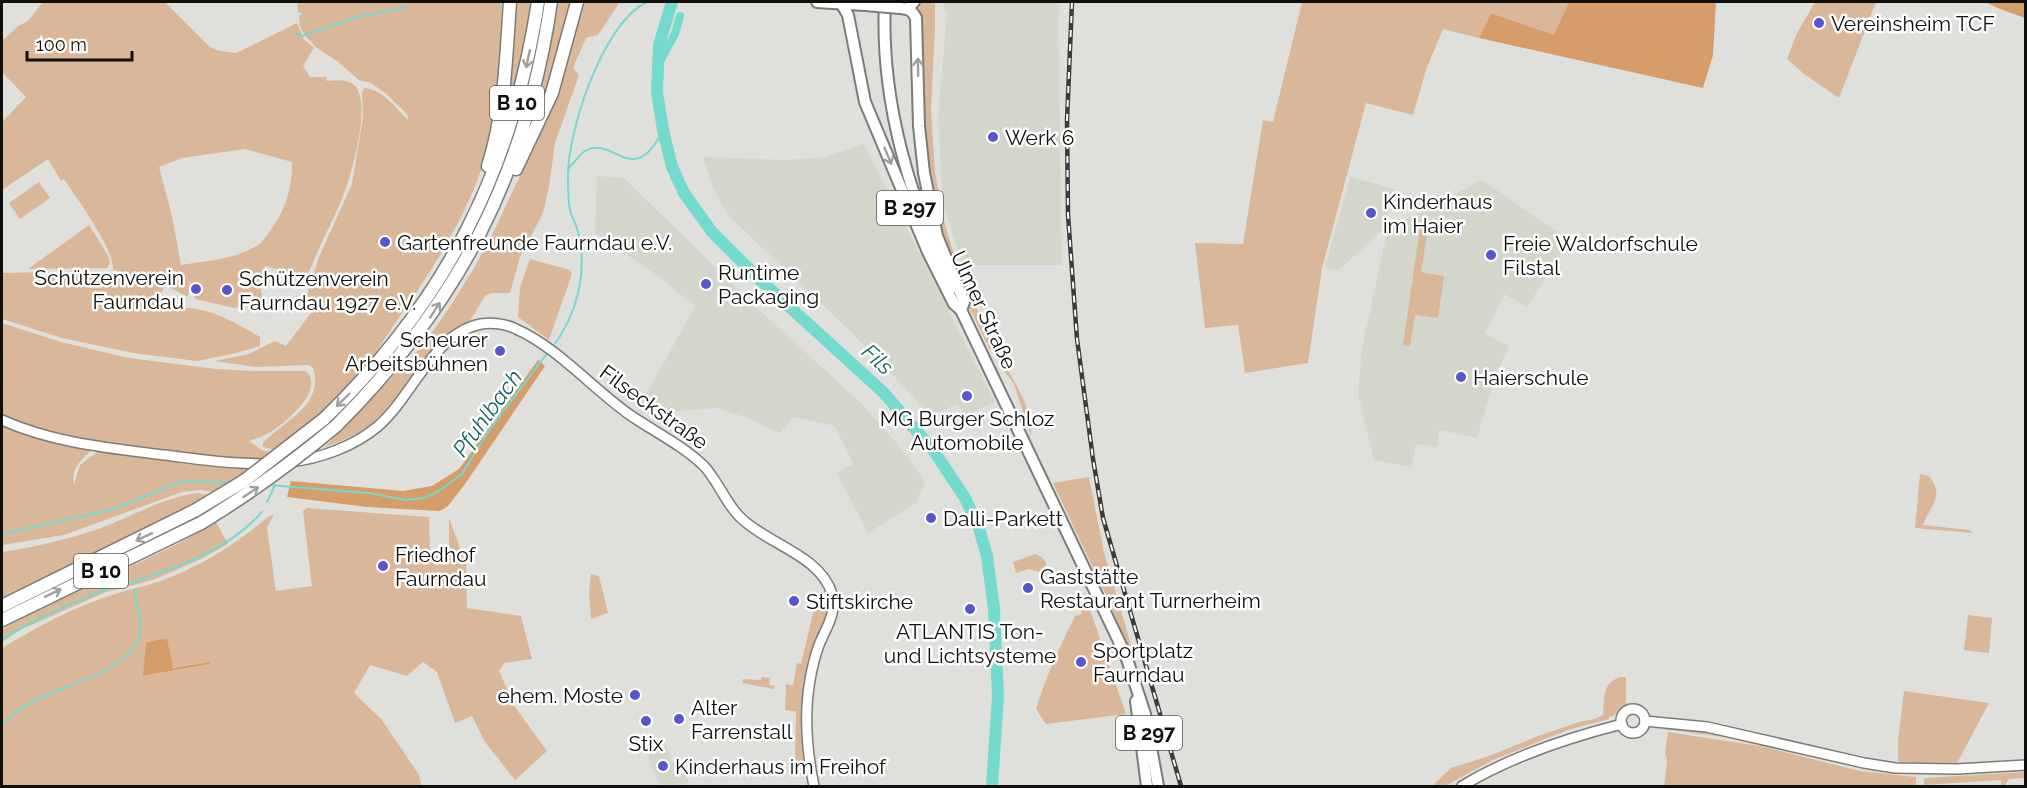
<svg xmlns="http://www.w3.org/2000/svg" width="2027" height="788" viewBox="0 0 2027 788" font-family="Raleway,sans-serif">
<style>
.built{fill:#d2d6cb}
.green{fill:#dbb799;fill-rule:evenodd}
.forest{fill:#d69c69}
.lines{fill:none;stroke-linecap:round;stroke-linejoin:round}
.stream{stroke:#75dace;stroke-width:2}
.canal{stroke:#75dace;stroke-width:8}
.river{stroke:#75dace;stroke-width:12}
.tertiary-casing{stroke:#7b7c78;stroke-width:12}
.secondary-casing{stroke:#7b7c78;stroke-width:14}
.primary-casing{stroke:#7b7c78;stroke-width:14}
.trunk-casing{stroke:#7b7c78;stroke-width:15}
.tertiary{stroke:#fff;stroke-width:9}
.secondary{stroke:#fff;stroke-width:10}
.primary{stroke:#fff;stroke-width:10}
.trunk{stroke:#fff;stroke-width:12}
.rail-casing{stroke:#3b3b39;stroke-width:4.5}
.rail{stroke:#fff;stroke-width:2;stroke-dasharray:7;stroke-linecap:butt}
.primary-bridge-casing{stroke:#7b7c78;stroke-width:14;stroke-linecap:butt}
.trunk-bridge-casing{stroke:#7b7c78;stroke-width:15;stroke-linecap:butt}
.primary-bridge{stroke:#fff;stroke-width:10}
.trunk-bridge{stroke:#fff;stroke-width:12}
.oneway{stroke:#9f9f9f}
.poi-dot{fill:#5756ce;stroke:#fff;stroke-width:2}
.labels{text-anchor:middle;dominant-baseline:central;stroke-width:5;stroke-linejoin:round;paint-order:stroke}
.shield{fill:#fff;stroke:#575756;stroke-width:1.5}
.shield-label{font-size:20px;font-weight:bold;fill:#0f0f0e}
.poi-label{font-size:21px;fill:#0f0f0e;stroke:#fff;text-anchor:start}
.street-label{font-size:21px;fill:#0f0f0e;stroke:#fff}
.water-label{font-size:22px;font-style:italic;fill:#0e645c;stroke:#fff}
</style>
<rect width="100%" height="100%" fill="#dfe0dc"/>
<g class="built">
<polygon points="942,2 1060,2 1058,18 1062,265 962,265 943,203 938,116 947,14"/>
<polygon points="864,144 995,402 966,415 957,404 930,416 892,374 849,330 733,220 722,206 712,185 703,157 786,160 825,157"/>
<polygon points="597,176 624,178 757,308 863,405 900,447 925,482 916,503 868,533 837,473 853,464 835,426 794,417 780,433 745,417 716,408 643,414 637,411 695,306 655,274 595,233"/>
<polygon points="1350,177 1395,189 1385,228 1338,271 1325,268"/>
<polygon points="1482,180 1569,240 1527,307 1504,294 1485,334 1509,346 1494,379 1477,438 1439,430 1437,447 1416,444 1411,467 1374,460 1358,394 1362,348 1387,232 1389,228"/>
<polygon points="666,745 672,762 681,759 689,783 677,786 661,786 650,765 649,755 651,749 655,753"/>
</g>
<g class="green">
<path d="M43 2H165L210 47 220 51 236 53 297 23 304 39 314 48 303 66 310 77H326L327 81C336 80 347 79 354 85 373 101 351 178 342 199 332 223 319 246 310 270L304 276 265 266 259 281 263 301 234 308 195 299 190 281 188 297 157 281 113 270C114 248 77 199 64 179L61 181 48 159 2 190V122L26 97 2 72V41L18 26 28 21ZM245 149 292 162C292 189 286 209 270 231 266 236 263 242 258 245 237 259 205 261 181 265L172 216 159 167 182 158Z"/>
<path d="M297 2H502C500 45 499 90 491 133 479 198 436 265 398 319 387 335 377 352 364 367 340 399 307 427 275 450L263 447V443C284 420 325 406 313 368L309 365 256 367 215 361 249 354 275 341 286 346 317 305 306 298 319 257 352 184 363 117 362 93 364 88C381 88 396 108 407 119L409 118 403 110 385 93 371 83 359 80 337 61 317 48 306 37 300 27 299 16 303 13H298Z"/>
<polygon points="517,2 534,2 502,139"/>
<path d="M543 2H547L524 112 485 215 437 301 433 298C470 239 501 177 520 110 530 74 536 38 543 2Z"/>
<polygon points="556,2 573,2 543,101 524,140 543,77"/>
<path d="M585 2H620L598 35 586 38 573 68 579 75 555 143 549 187 543 213 520 257 510 293H491L485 296 470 321 455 329 446 338C408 387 387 427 325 447L423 345 449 308 474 268 494 231 551 110Z"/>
<path d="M922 2H935V29L931 110 935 172 942 214 958 268 991 340 994 347 993 350H990C975 319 953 277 944 244 924 169 923 98 922 21L918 11Z"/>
<polygon points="1302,2 1569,2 1554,35 1491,13 1479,38 1443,29 1426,70 1413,115 1366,103 1322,268 1308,363 1245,373 1238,325 1205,328 1195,243 1243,244 1263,120 1273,122"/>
<polygon points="1815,2 1876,2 1839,98 1804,74 1787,59 1796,35"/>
<polygon points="39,182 50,198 20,219 9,203"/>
<polygon points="1421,221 1429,222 1421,272 1444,276 1438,318 1415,315 1410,346 1403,345"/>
<polygon points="89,225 108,255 110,263 107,268 28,269"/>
<polygon points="530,259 570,270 572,274 549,340 518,317 520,287"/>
<path d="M97 271 164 286 158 302 163 309C172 310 178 307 186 308 213 309 238 324 260 337V346L232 354 197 361 133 353 62 338 2 319V273Z"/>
<path d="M2 323 61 342 129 358 216 369 254 371H305C328 388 283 426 267 434 261 437 255 439 249 441L262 450 272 453 263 460 221 457 139 446 102 444 30 428 2 416Z"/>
<path d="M1002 360C1015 382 1033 410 1031 436L1014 384 998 362Z"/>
<path d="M2 426 24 434 93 449C81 460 71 467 74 485L80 465 100 450 254 466 215 492 200 490 182 492 64 535 2 545Z"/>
<path d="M1920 474 1929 476C1945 496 1931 504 1923 525L1969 530 1973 533 1915 528Z"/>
<polygon points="1089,477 1104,552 1137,666 1104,591 1053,483"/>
<path d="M198 493 208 495 149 527 2 597V552C36 547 69 539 101 528 133 516 164 497 198 493Z"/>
<path d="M307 508 429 517 430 557 449 555V518L466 564 467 608 521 616 532 659 504 663 499 671 515 707 547 751 515 780 485 742 472 716 455 723 437 672 423 662 407 676 370 665 354 693 382 720 419 775 422 786H2V648C35 628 72 608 109 596 125 590 142 587 158 582 200 567 235 545 268 517L274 514 267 528 276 591 312 586 303 511ZM167 638 172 668 209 662 210 664 144 676 146 642Z"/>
<path d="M216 522 228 544 201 559 153 580 106 592 20 630 2 642V629C71 590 147 564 216 522Z"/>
<polygon points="1035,554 1042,557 1046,562 1045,569 1039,572 1029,569 1016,573 1013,562"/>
<polygon points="591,574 599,576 608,613 591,619 589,593"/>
<polygon points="818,592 832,592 834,604 818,647 807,713 801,712 802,741 806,763 795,761 796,712 798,712 785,710 786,684 793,685 797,663 801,664"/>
<path d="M1085 595 1126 714 1046 724 1036 709C1046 676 1060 646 1075 616L1082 614 1076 598Z"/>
<polygon points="1968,615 1992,618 1989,653 1964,650"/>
<polygon points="762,677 770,678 769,685 775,686 774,689 742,683 743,679 761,680"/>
<path d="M1619 677H1626V706L1612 717 1609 716V719L1568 730 1493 760 1445 786H1432L1451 768 1489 756 1538 736 1579 722 1595 719 1603 715C1605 697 1601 686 1619 677Z"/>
<polygon points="1904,691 1989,703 1957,763 1898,762 1898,741"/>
<polygon points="1663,727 1677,728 1726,736 1723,737 1663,729"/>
<polygon points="1668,732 1760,746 1860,771 1916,777 1916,786 1664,786 1667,761 1665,753"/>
<polygon points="2025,772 2025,778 2009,779 2004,786 2001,786 2001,780 1924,785 1924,778"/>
</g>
<g class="forest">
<polygon points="1569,2 1716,2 1713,55 1703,88 1479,38 1491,13 1554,35"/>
<polygon points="1985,2 2025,2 2025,18 2000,9"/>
<polygon points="538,360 545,366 465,484 448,506 440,511 367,507 287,497 291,481 403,491 432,486 459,469"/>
<polygon points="167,638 173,668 209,662 210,664 143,676 146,642"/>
</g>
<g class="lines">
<g class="stream">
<polyline points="296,34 302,36 357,17 407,7"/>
<path d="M569 168C574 163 579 155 585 151 613 134 633 191 663 130"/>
<path d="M552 348C577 315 588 272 578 232 576 224 572 218 570 210 568 201 568 188 568 178 567 132 603 22 647 2"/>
<polyline points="269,485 368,493 406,500 424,498 439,491 462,474 490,429 548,352"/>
<polyline points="267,502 275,485"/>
<polyline points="2,534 114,509 183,481 230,483"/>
<path d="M2 639C34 620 71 603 106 589 115 586 124 584 133 582 178 567 230 549 262 512"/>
<path d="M2 724C14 713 29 703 44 696 71 684 137 667 140 631 142 619 136 603 135 590"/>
</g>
<polyline class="canal" points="659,63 675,34 680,16"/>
<polyline class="river" points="672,2 659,45 657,92 663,130 672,167 684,193 712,232 761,281 883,392 934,451 965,498 979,528 987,556 994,609 998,697 992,786"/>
<defs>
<g id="tertiary">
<path d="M2 420C53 443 109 448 164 455 205 460 249 467 289 462 320 459 354 446 377 427 413 397 433 333 481 324 492 322 506 324 516 329 557 347 593 389 630 415 655 432 682 445 704 466 719 482 726 505 742 519 768 544 821 556 832 594 837 613 826 628 819 645 815 656 812 668 810 680 804 714 807 752 814 786"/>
<circle cx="1633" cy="721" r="12"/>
<polyline points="1645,721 1707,727 1864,763 1895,768 1957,769 2026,765"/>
<path d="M1462 786C1510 757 1567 738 1622 724"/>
</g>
<g id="secondary">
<path d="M885 2C880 101 910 198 951 288"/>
<polyline points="907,9 914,2"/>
</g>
<g id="primary">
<polyline points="817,2 865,5"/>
<polyline points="841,3 848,15 865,102 928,252 954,304 961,310 1126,656 1145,714 1158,786"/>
<path d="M900 8C909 9 912 10 916 18L919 126 924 173 937 236 964 302 961 310"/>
<polyline points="1136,701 1147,786"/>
</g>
<g id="trunk">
<path d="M488 166C505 114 506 56 510 2"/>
<polyline points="516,169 552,93 577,2"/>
<path d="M324 419C447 300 512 170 538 2"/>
<path d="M336 426C459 303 526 174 551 2"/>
<polyline points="2,606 196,510"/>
<polyline points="2,620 201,523"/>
</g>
</defs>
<use href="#tertiary" class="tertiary-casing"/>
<use href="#secondary" class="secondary-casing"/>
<use href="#primary" class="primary-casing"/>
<use href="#trunk" class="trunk-casing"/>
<use href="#tertiary" class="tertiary"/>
<use href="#secondary" class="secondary"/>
<use href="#primary" class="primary"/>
<use href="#trunk" class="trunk"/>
<defs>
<polyline id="rail" points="1072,2 1067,120 1068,215 1077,339 1093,459 1103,518 1181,786"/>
</defs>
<use href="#rail" class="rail-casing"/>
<use href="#rail" class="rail"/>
<defs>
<polyline id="primary-bridge" points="865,5 900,8"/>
<g id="trunk-bridge">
<polyline points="196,510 244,481 324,419"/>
<path d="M201 523C249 494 293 462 336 426"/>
</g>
</defs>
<use href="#primary-bridge" class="primary-bridge-casing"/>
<use href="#trunk-bridge" class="trunk-bridge-casing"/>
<use href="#primary-bridge" class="primary-bridge"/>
<use href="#trunk-bridge" class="trunk-bridge"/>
</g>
<defs><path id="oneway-shaft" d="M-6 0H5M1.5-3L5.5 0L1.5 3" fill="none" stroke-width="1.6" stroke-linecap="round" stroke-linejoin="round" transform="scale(1.5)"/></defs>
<g class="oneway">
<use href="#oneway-shaft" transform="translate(528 59) rotate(102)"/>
<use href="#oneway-shaft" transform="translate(918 67) rotate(-91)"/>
<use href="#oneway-shaft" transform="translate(888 156) rotate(67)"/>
<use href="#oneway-shaft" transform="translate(435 310) rotate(-57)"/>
<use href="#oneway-shaft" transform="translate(343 400) rotate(136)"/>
<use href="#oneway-shaft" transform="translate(251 492) rotate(-34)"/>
<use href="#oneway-shaft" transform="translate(144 537) rotate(155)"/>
<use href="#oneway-shaft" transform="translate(53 593) rotate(-26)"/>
</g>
<g class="poi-dot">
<circle cx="1819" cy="23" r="6"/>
<circle cx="993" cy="137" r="6"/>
<circle cx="1371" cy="213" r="6"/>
<circle cx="385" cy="242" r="6"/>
<circle cx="1491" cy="255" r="6"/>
<circle cx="706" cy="284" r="6"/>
<circle cx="196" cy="289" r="6"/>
<circle cx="227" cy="290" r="6"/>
<circle cx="500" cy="351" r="6"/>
<circle cx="1461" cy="377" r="6"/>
<circle cx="967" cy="396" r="6"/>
<circle cx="931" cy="518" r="6"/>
<circle cx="383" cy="566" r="6"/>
<circle cx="1028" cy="588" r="6"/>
<circle cx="794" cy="601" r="6"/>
<circle cx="970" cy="609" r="6"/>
<circle cx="1081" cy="662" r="6"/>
<circle cx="635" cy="695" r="6"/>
<circle cx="679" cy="719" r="6"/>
<circle cx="646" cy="721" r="6"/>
<circle cx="663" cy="766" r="6"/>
</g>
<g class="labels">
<g class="shield">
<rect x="490" y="86" width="54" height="34" rx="4.5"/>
<rect x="877" y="191" width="66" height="34" rx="4.5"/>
<rect x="74" y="554" width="54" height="34" rx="4.5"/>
<rect x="1116" y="716" width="66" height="34" rx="4.5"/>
</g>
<g class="shield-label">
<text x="517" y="103">B 10</text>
<text x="910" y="208">B 297</text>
<text x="101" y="571">B 10</text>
<text x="1149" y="733">B 297</text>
</g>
<g class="poi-label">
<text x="1831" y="23">Vereinsheim TCF</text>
<text x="1005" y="137">Werk 6</text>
<text x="1383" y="201">Kinderhaus<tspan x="1383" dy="24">im Haier</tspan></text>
<text x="397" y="242">Gartenfreunde Faurndau e.V.</text>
<text x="1503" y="243">Freie Waldorfschule<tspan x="1503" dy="24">Filstal</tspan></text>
<text x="718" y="272">Runtime<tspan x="718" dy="24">Packaging</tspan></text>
<text x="184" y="277" text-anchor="end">Schützenverein<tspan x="184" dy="24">Faurndau</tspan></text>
<text x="239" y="278">Schützenverein<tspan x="239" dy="24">Faurndau 1927 e.V.</tspan></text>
<text x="488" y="339" text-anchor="end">Scheurer<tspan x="488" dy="24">Arbeitsbühnen</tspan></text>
<text x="1473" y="377">Haierschule</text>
<text x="967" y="418" text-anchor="middle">MG Burger Schloz<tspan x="967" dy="24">Automobile</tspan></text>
<text x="943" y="518">Dalli-Parkett</text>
<text x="395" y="554">Friedhof<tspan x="395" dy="24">Faurndau</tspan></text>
<text x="1040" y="576">Gaststätte<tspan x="1040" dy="24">Restaurant Turnerheim</tspan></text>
<text x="806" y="601">Stiftskirche</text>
<text x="970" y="631" text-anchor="middle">ATLANTIS Ton-<tspan x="970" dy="24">und Lichtsysteme</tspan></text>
<text x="1093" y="650">Sportplatz<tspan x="1093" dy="24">Faurndau</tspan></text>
<text x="623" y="695" text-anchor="end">ehem. Moste</text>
<text x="691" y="707">Alter<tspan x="691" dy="24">Farrenstall</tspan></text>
<text x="646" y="743" text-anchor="middle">Stix</text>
<text x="675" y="766">Kinderhaus im Freihof</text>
</g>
<g class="street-label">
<text transform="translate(984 310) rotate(65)">Ulmer Straße</text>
<text transform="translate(654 407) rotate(36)">Filseckstraße</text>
</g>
<g class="water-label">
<text transform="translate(878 359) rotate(42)">Fils</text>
<text transform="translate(487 413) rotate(-54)">Pfuhlbach</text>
</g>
</g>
<rect width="2027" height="788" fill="none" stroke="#0f0f0e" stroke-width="6"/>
<path d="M27 51v9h105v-9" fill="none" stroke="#0f0f0e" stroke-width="3"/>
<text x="36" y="51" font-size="18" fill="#0f0f0e" stroke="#ffffff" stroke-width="4.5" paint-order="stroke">100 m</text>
</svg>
